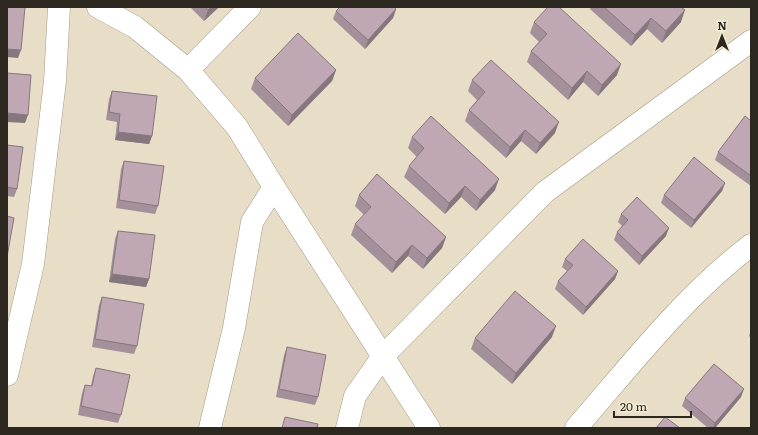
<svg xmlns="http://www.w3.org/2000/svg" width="758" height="435" viewBox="0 0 758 435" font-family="Literata,serif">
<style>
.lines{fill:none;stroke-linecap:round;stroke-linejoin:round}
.street-casing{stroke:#a39a85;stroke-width:23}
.street{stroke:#fff;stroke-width:22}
.wall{fill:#a4909a}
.shaded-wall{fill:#86767d}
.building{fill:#bfa8b3;stroke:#86767d}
</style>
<rect width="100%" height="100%" fill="#e8dec8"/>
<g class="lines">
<defs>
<g id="street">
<polyline points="98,7 135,27 188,70 237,127 274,187 429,428"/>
<polyline points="188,70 250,7"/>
<polyline points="7,375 33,264 55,81 59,7"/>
<polyline points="210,428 234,328 252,222 274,187"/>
<polyline points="347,428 355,396 383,356 545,192 751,41"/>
<path d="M576 428C631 365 684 296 751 245"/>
</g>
</defs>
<use href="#street" class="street-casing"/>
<use href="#street" class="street"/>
</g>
<g class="wall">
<polygon points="190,7 219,7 204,21"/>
<polygon points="591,7 681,7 681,22 662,43 647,29 631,46 590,9"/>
<polygon points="396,9 393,18 365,49 333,19 336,11"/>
<polygon points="534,22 617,75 598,96 583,82 568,100 527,62 531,51 539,42 530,33"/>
<polygon points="336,70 332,81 288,126 251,89 255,78"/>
<polygon points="472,80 555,133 536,154 521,141 506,158 465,121 469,110 477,100 468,91"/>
<polygon points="112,91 152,136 149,144 115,140 117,122 106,120 109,99"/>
<polygon points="751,121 751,186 715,160 718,152"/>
<polygon points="412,137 495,190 476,211 461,197 445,214 404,177 409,166 417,157 408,148"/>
<polygon points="7,145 17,189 14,197 7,196"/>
<polygon points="124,161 158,206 155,214 116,208 121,169"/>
<polygon points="725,183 722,191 691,228 661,203 664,195"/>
<polygon points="359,195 446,237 442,248 423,269 408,256 392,273 351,235 355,224 364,215 355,206"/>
<polygon points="621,214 666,236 639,265 614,240 617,232 622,226 618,222"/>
<polygon points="118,231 149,279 146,287 109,282 115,239"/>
<polygon points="565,259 618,271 615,279 583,315 555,289 558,281 567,271 562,267"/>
<polygon points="102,297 137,346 134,354 92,347 99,305"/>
<polygon points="751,329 751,338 749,336"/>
<polygon points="552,337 512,384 471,349 475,338"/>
<polygon points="287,347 318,397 315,405 276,397 284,355"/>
<polygon points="96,368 121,415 118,423 78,415 82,393 85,385 91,386 93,376"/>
<polygon points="741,397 715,428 708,428 682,406 685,398"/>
</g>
<g class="shaded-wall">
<polygon points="211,7 219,7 204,21 208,10"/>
<polygon points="396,9 393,18 365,49 368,40"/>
<polygon points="685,10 681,22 662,43 666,31"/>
<polygon points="651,18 647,29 631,46 635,35"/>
<polygon points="7,49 21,50 18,58 7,57"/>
<polygon points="621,64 617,75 598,96 602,85"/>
<polygon points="336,70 332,81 288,126 292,115"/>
<polygon points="587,71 583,82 568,100 572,88"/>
<polygon points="7,113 28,115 25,123 7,122"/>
<polygon points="559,122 555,133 536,154 540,143"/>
<polygon points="525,130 521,141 506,158 510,147"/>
<polygon points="118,132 152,136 149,144 115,140"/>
<polygon points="499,179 495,190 476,211 480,200"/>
<polygon points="725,183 722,191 691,228 694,220"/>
<polygon points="465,186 461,197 445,214 449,203"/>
<polygon points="669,228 666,236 639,265 642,256"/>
<polygon points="446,237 442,248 423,269 427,258"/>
<polygon points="412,245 408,256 392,273 396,262"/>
<polygon points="618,271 615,279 583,315 586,307"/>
<polygon points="112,274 149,279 146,287 109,282"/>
<polygon points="556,326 552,337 512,384 516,373"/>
<polygon points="744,389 741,397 715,428 713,428 715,423"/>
</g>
<g class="building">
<polygon points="7,7 25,7 21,50 7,49"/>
<polygon points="205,7 211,7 208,10"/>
<polygon points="340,7 394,7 396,9 368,40 336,11"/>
<polygon points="548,7 559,7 621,64 602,85 587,71 572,88 531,51 547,34 534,22"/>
<polygon points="604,7 681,7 685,10 666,31 651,18 635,35"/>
<polygon points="298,33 336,70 292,115 255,78"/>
<polygon points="491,60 559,122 540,143 525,130 510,147 469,110 485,92 472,80"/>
<polygon points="7,73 31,75 28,115 7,113"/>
<polygon points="112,91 157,96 152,136 118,132 120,114 109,112"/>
<polygon points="431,116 499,179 480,200 465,186 449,203 409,166 424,148 412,137"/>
<polygon points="745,116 751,121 751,176 718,152"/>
<polygon points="7,145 23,147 17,189 7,187"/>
<polygon points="694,157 725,183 694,220 664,195"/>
<polygon points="124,161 164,166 158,206 119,200"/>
<polygon points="377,174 446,237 427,258 412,245 396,262 355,224 371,207 359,195"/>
<polygon points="637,197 669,228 642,256 617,232 628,220 621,214"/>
<polygon points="7,216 14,218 7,257"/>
<polygon points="118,231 155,235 149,279 112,274"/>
<polygon points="583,239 618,271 586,307 558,281 573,265 565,259"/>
<polygon points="515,291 556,326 516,373 475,338"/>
<polygon points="102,297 144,304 137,346 95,339"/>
<polygon points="287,347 326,355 318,397 279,389"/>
<polygon points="714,364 744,389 715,423 685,398"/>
<polygon points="96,368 130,375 121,415 81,406 85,385 92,386"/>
<polygon points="285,417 318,424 317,428 282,428"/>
<polygon points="665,417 680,428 656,428"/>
</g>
<rect width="758" height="435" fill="none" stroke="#2c2820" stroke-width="16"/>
<g transform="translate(722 36)" stroke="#f5ecd5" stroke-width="3" paint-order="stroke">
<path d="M0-3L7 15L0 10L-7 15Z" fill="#2c2820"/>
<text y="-6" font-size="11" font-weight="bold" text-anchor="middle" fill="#2c2820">N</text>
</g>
<path d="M614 411v6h77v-6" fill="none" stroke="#2c2820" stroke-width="2"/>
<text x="620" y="411" font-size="12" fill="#2c2820" stroke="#f5ecd5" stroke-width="3" paint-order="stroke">20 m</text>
</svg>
